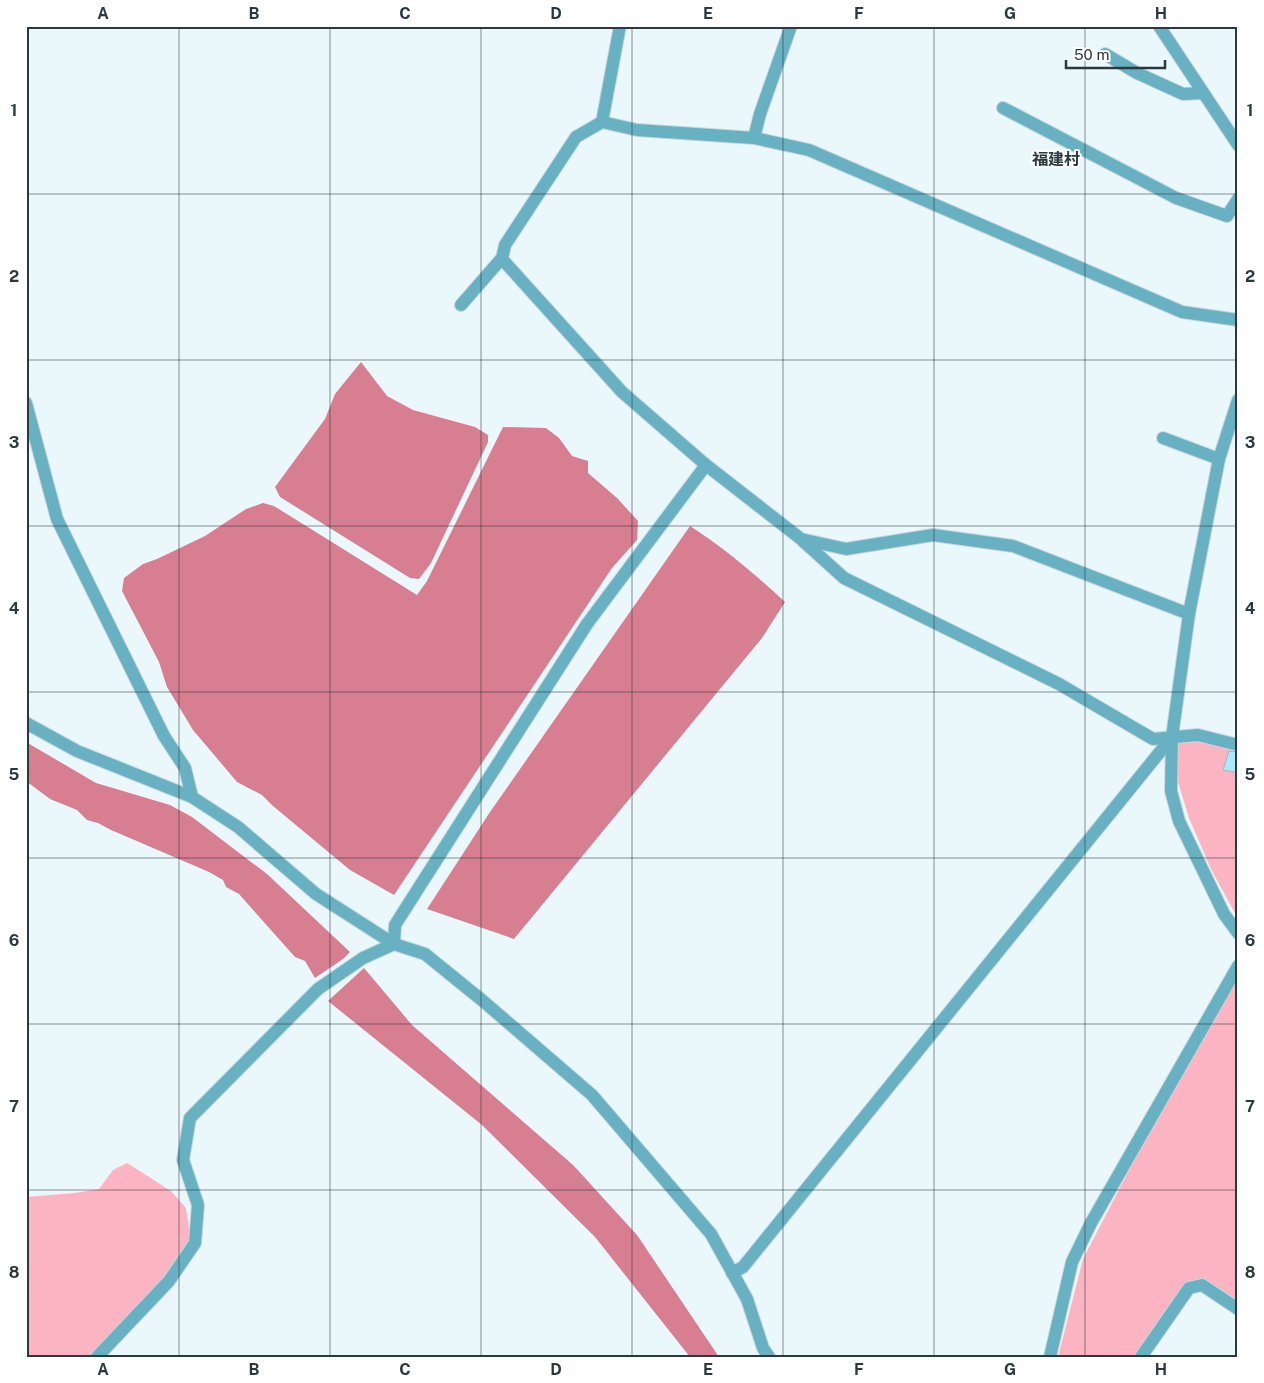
<svg xmlns="http://www.w3.org/2000/svg" width="1264" height="1383" viewBox="0 0 1264 1383" font-family="'Public Sans','Noto Sans SC',sans-serif">
<style>
.green{fill:#fdb4c2}
.water{fill:#d77e91}
.building{fill:#a9e9f9;stroke:#97bbc4}
.lines{fill:none;stroke-linecap:round;stroke-linejoin:round}
.minor-casing{stroke:#c7d6da;stroke-width:14}
.minor{stroke:#67b1c3;stroke-width:12}
.grid{fill:none;stroke:#2a393d;stroke-width:1;stroke-opacity:0.55}
.labels{text-anchor:middle;dominant-baseline:central;stroke-width:4;stroke-linejoin:round;paint-order:stroke}
.quarter-label{font-size:16px;font-weight:bold;fill:#2a393d;stroke:#fff}
.neatline{fill:none;stroke:#2a393d;stroke-width:2}
.grid-label{font-size:16px;text-anchor:middle;font-weight:bold;fill:#2a393d}
</style>
<rect width="100%" height="100%" fill="#eaf8fc"/>
<g class="green">
<polygon points="1177,739 1238,747 1238,919 1211,869 1189,818 1178,782"/>
<polygon points="1238,976 1238,1301 1205,1279 1190,1281 1137,1357 1058,1357 1083,1259 1141,1147"/>
<polygon points="127,1163 171,1191 186,1208 191,1242 166,1279 91,1357 26,1357 26,1197 75,1193 99,1189 113,1170"/>
</g>
<g class="water">
<polygon points="361,362 387,396 413,410 475,427 488,435 488,442 431,563 419,579 410,578 280,497 275,487 325,419 335,394"/>
<polygon points="503,427 546,428 559,438 572,456 588,461 588,473 617,498 638,521 637,540 612,568 394,895 350,870 273,806 262,795 237,782 193,730 167,687 159,662 122,591 124,578 143,564 157,559 205,536 246,509 263,503 274,506 417,595 427,581"/>
<path d="M690 526C724 548 755 574 785 602L762 638 514 939 427 909 490 812Z"/>
<polygon points="26,742 96,783 170,805 192,817 267,874 350,952 343,959 315,978 305,961 295,957 239,894 226,887 223,880 209,872 111,830 98,823 87,820 77,810 50,799 26,781"/>
<polygon points="364,968 412,1025 573,1165 637,1235 719,1357 690,1357 595,1237 482,1125 328,1001"/>
</g>
<polygon class="building" points="1229,751 1238,752 1238,763 1235,772 1223,770"/>
<g class="lines">
<defs>
<g id="minor">
<polyline points="1159,26 1238,145"/>
<polyline points="1105,54 1137,73 1183,94 1203,93"/>
<polyline points="1003,108 1176,198 1227,216 1238,199"/>
<polyline points="602,122 620,26"/>
<polyline points="754,138 760,114 791,26"/>
<polyline points="461,305 502,258"/>
<polyline points="1238,400 1219,459 1189,614 1172,737 1171,791 1179,821 1224,914 1238,933"/>
<polyline points="26,403 57,519 164,736 185,768 192,797"/>
<polyline points="1163,438 1219,459"/>
<polyline points="803,541 844,578 1059,684 1153,739 1198,735 1238,745"/>
<polyline points="1189,614 1013,546 933,535 846,549 801,539 706,465 622,392 502,259 505,245 576,137 602,122 637,130 754,138 809,150 1182,312 1238,320"/>
<polyline points="26,723 77,751 192,797 238,827 316,894 394,944"/>
<polyline points="394,944 395,925 587,624 706,465"/>
<polyline points="732,1273 743,1267 1172,737"/>
<polyline points="97,1357 169,1281 195,1243 198,1205 183,1160 190,1118 318,989 363,958 394,944 425,954 483,1001 592,1095 711,1234 747,1299 763,1348 769,1357"/>
<polyline points="1050,1357 1072,1262 1091,1223 1238,966"/>
<polyline points="1141,1357 1189,1288 1202,1285 1238,1309"/>
</g>
</defs>
<use href="#minor" class="minor-casing"/>
<use href="#minor" class="minor"/>
</g>
<path class="grid" d="M179 26V1357M330 26V1357M481 26V1357M632 26V1357M783 26V1357M934 26V1357M1085 26V1357M26 194H1238M26 360H1238M26 526H1238M26 692H1238M26 858H1238M26 1024H1238M26 1190H1238"/>
<g class="labels">
<g class="quarter-label">
<text x="1056" y="159">福建村</text>
</g>
</g>
<rect width="1264" height="1383" fill="none" stroke="#ffffff" stroke-width="55"/>
<path d="M1066 60v8h99v-8" fill="none" stroke="#2a393d" stroke-width="2.5"/>
<text x="1074" y="60" font-size="15" fill="#2a393d" stroke="#ffffff" stroke-width="4" paint-order="stroke">50 m</text>
<rect x="28" y="28" width="1208" height="1328" class="neatline"/>
<g class="grid-label">
<text x="103" y="19">A</text>
<text x="254" y="19">B</text>
<text x="405" y="19">C</text>
<text x="556" y="19">D</text>
<text x="708" y="19">E</text>
<text x="859" y="19">F</text>
<text x="1010" y="19">G</text>
<text x="1161" y="19">H</text>
<text x="14" y="116">1</text>
<text x="1250" y="116">1</text>
<text x="14" y="282">2</text>
<text x="1250" y="282">2</text>
<text x="14" y="448">3</text>
<text x="1250" y="448">3</text>
<text x="14" y="614">4</text>
<text x="1250" y="614">4</text>
<text x="14" y="780">5</text>
<text x="1250" y="780">5</text>
<text x="14" y="946">6</text>
<text x="1250" y="946">6</text>
<text x="14" y="1112">7</text>
<text x="1250" y="1112">7</text>
<text x="14" y="1278">8</text>
<text x="1250" y="1278">8</text>
<text x="103" y="1375">A</text>
<text x="254" y="1375">B</text>
<text x="405" y="1375">C</text>
<text x="556" y="1375">D</text>
<text x="708" y="1375">E</text>
<text x="859" y="1375">F</text>
<text x="1010" y="1375">G</text>
<text x="1161" y="1375">H</text>
</g>
</svg>
